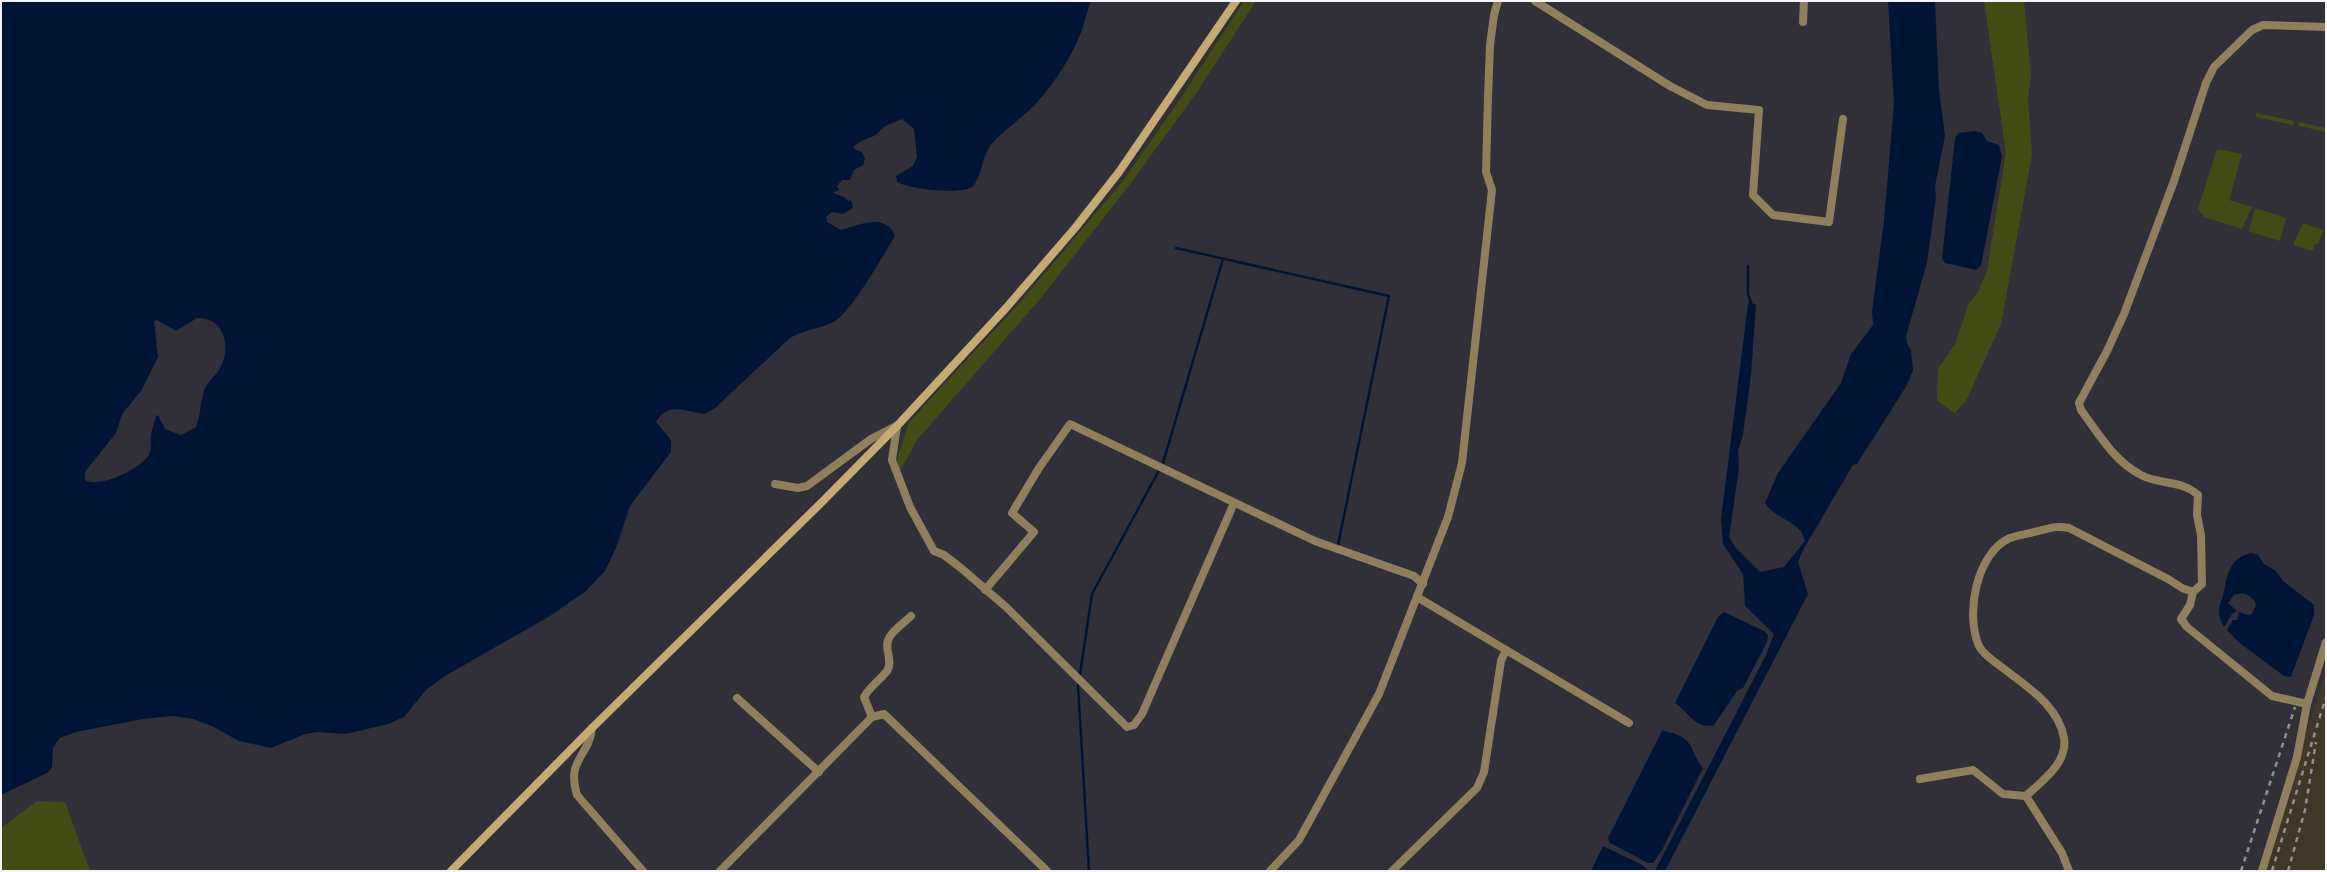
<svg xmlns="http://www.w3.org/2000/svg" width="2327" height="872" viewBox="0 0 2327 872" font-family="'Zilla Slab',serif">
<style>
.industrial{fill:#413727}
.green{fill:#434c15}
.water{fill:#001535;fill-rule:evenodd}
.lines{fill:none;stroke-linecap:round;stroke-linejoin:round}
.stream{stroke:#001535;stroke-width:2.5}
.street{stroke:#8f7f5d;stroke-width:8}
.secondary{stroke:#c5ab73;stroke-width:8}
.rail{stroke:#909096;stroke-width:2.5;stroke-dasharray:5 5;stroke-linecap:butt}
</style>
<rect width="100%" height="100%" fill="#313038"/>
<polygon class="industrial" points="2326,669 2326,871 2262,871"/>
<g class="green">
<polygon points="1244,1 1256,1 1197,92 1131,183 1040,299 917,440 899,473 897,459 909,422 1023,299 1122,182 1180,99"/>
<polygon points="1984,1 2024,1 2031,74 2028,99 2032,155 2001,324 1966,401 1955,413 1937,401 1938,369 1955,344 1969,303 1978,292 1987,271 2006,153"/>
<polygon points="2256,113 2294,121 2293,125 2256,117"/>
<polygon points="2299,122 2326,128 2326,132 2299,126"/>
<polygon points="2217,149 2242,154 2229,200 2252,207 2242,229 2204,217 2198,209"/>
<polygon points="2255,208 2286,218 2280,241 2249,231"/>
<polygon points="2303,223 2323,230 2318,244 2315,244 2313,251 2293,245"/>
<polygon points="37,801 65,802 90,871 1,871 1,828"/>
</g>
<g class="water">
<path d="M1 1H1091C1087 10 1085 20 1082 30 1073 54 1056 81 1039 100 1026 116 1000 132 990 146 982 157 981 180 972 187 960 195 909 189 897 182L896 176 913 166 917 157 914 129 902 119 885 126 874 136 861 141 853 147 856 150 862 152 865 159 863 165 854 170 850 180H842L837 186 839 190 833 193 844 197 848 201 851 200 853 208 843 214 832 212 826 217 827 222 841 230C859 225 886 212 895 236 883 255 853 310 835 321 821 329 805 329 790 338L715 408 705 414C686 412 668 401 656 422L671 440V452L630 506 616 548 605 571 586 591 550 616 445 676 426 690 404 717 388 724 346 734 317 732 305 734 271 748 239 741 212 726 193 719 173 716 143 719 76 732 60 738 53 747 52 767 49 772 1 795ZM197 318C224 317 232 347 220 368 216 376 207 381 204 391 200 402 201 415 196 427L181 435 165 429 158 415 156 416C155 422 152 428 151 434 150 440 152 447 150 453 143 468 100 489 85 480V472L116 433 122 414 141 391 158 357 154 321 157 320 176 331Z"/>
<path d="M1888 1H1935L1939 90 1945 136 1935 186 1936 197 1927 263 1906 336 1907 344 1911 350 1913 370 1907 385 1857 464 1853 465 1803 550 1798 562 1808 594 1665 871H1655L1766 655 1774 634 1745 606 1743 574 1723 544 1721 519 1748 304 1749 302 1756 305 1751 375 1743 435 1738 451 1739 468 1729 537 1735 547 1760 572 1784 567 1805 541C1801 521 1776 520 1765 503L1778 473 1841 383 1851 354 1873 325 1872 311 1884 221 1894 104Z"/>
<polygon points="1975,131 1982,133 1987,141 1999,145 2002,156 1981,266 1976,270 1945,263 1942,259 1955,138 1958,133"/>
<path d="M2251 553 2258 555 2264 564 2276 571 2283 581 2314 605V615L2291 677 2284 676 2241 644 2227 630 2233 620H2237L2239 612 2248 615 2252 614 2256 605C2253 595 2243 591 2234 595L2228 603 2237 611 2232 614 2224 627C2215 608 2220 609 2224 591 2228 573 2230 558 2251 553Z"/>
<path d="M1724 612 1764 631 1768 635 1767 642 1743 688 1737 691 1714 725C1697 730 1688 712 1675 703L1718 617Z"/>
<path d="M1662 731C1666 731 1668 732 1672 733 1696 740 1690 753 1703 768L1662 850 1653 863H1648L1610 843 1608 838Z"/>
<polygon points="1603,846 1642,865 1649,871 1591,871"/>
</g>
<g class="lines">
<g class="stream">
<polyline points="1176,248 1389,296 1338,545"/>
<polyline points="1748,266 1748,294 1752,306"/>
<polyline points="1080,674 1092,594 1163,463 1223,259"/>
<polyline points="1078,685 1089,871"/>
</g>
<g class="street">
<polyline points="1535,1 1670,86 1707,105 1759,110 1753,195 1773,215 1829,222 1843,119"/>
<polyline points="1803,22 1804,1"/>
<polyline points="897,426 892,460 910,507 934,551 944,555 961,568 1006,607 1127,727 1134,725 1142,714 1234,503"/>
<polyline points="775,484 798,488 807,486 871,439 896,426"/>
<polyline points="985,590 1034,532 1012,513 1039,468 1070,424 1315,541 1414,576 1423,584"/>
<path d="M2193 592 2202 584 2201 535 2197 515 2198 495C2182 480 2160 485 2141 475 2114 461 2098 433 2081 410L2079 403 2107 351 2124 314 2174 181 2206 83 2214 67 2252 30 2263 25 2326 27"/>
<polyline points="1417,597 1629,723"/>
<polyline points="737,698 819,772"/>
<path d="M872 717 864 697C871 685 879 681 887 671 894 661 883 648 889 638 893 630 905 622 911 616"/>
<path d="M592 728C589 757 566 759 577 795L643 871"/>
<polyline points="1920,779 1973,770 2003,794 2026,796"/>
<polyline points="720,871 872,717 884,714 1047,871"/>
<polyline points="1270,871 1299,840 1379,694 1448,517 1462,463 1492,190 1486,172 1488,97 1490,45 1494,15 1498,1"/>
<polyline points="1392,871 1477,788 1484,772 1501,661 1506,650"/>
<path d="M2069 871 2062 853 2026 796C2042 781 2068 763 2064 738 2058 704 2024 685 1999 665 1992 660 1983 654 1979 646 1965 615 1976 553 2010 538 2018 535 2027 534 2034 532 2049 529 2054 525 2069 528L2168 579 2182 588 2193 592 2190 605 2181 619 2187 627 2272 696 2307 704"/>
<polyline points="2262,871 2297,757 2307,704 2326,642"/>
</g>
<polyline class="secondary" points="451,871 592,728 822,502 897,426 1006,308 1075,228 1119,172 1236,1"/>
<g class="rail">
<polyline points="2241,871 2295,707"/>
<polyline points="2272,871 2326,697"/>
<polyline points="2288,871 2305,810 2316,742"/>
</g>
</g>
<rect width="2327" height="872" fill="none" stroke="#f4f4f9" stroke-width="4"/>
</svg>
